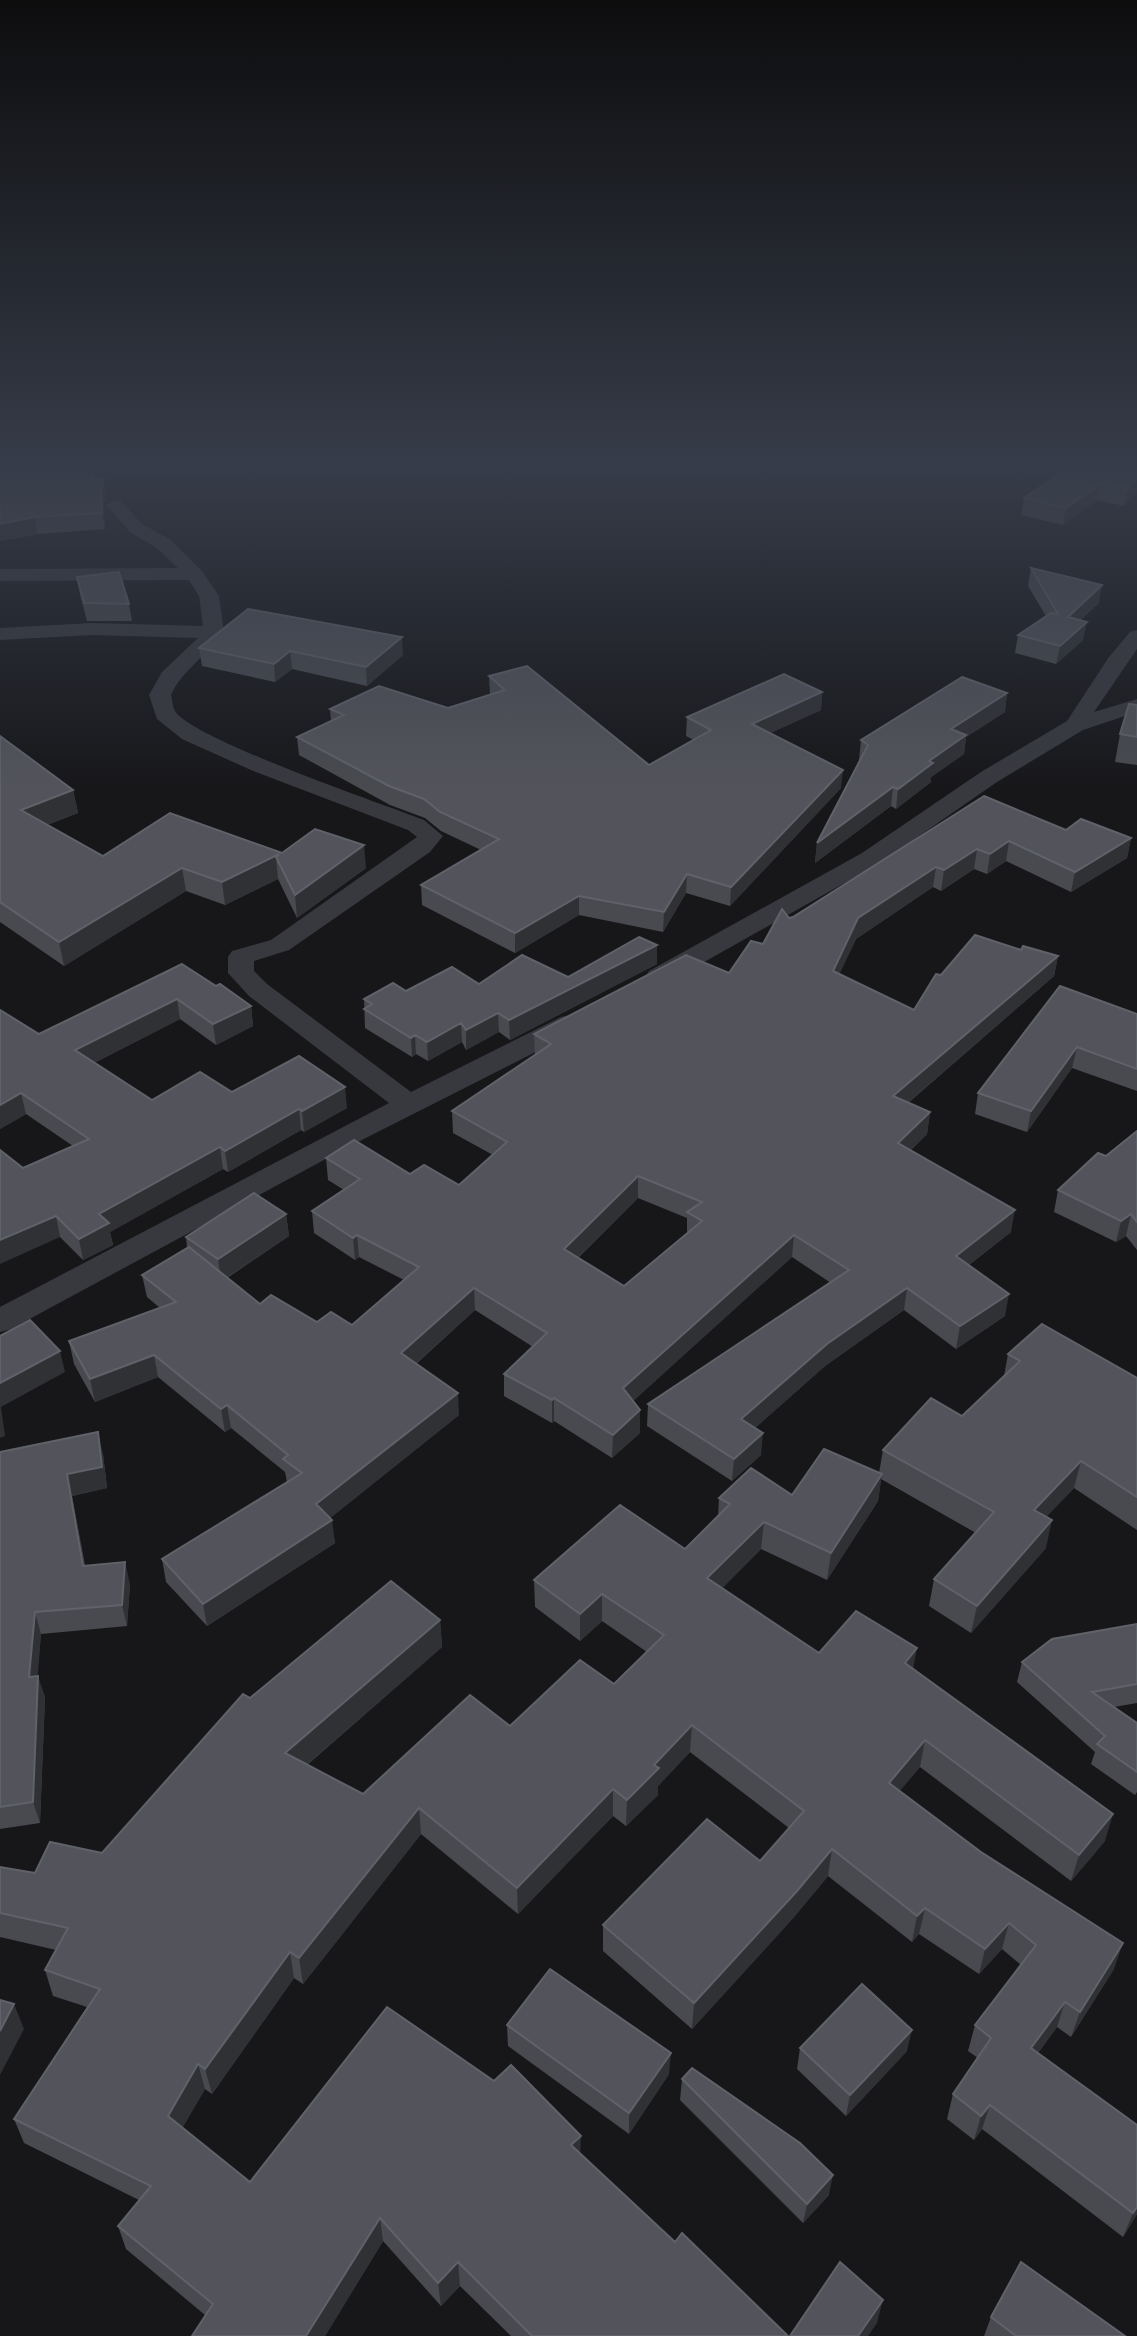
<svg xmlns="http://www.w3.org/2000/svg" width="1137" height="2336" viewBox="0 0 1137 2336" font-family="Roboto,sans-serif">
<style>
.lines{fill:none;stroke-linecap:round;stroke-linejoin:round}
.street{fill:#38393f;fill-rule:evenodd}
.wall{fill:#484a4f;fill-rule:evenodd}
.shaded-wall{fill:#303135}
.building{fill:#53545b;stroke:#60626a;stroke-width:2;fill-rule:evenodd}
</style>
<rect width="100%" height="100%" fill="#17171a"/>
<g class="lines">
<g class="street">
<path d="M115 500 121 501 142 524 171 540 202 571 219 596 224 632C208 655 182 670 171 695 172 699 173 707 175 711 192 739 383 804 424 820L443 836 430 852 289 950 254 961V971L267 984 411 1092 561 1017 571 1015 581 1017 585 1023 581 1029 348 1147 11 1329 0 1332V1307L389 1103 249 996 228 973V957L232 951 271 940 417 837 408 830 251 770 182 739 157 719 149 695 162 672 198 638 92 635 0 640V628L92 623 203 626 199 596 189 580 0 581V569L178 568 157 548 130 532 106 505Z"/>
<polygon points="1137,630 1137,649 1094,712 1137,699 1137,712 1083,730 997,782 880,863 667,983 658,985 649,983 645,977 649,971 862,853 981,772 1067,721 1109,657 1130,632"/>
</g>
</g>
<g class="wall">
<polygon points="0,463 94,479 106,494 103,505 105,529 38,534 0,541"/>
<polygon points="1137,463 1124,506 1097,500 1063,525 1021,515 1024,498"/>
<polygon points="1031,568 1099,603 1080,620 1083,640 1056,664 1015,653 1018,635 1046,616 1028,586"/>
<polygon points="77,577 129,604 132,621 87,621 80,594"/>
<polygon points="199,648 403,655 367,686 292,669 275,682 202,666"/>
<polygon points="489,676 649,765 694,740 686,736 687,717 822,692 821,710 770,733 841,788 730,906 686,893 663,932 579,915 515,953 422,905 421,885 481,850 441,831 425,818 390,805 299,755 297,737 331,721 330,709 448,708 490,695"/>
<polygon points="1007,693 1005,712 966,737 964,754 931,777 931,782 896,809 891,806 815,863 817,843 860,760 859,760 861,740"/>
<polygon points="1137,705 1137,765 1115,762 1120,734"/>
<polygon points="0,736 73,790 78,813 47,825 103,856 282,853 366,868 297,918 278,879 225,905 186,891 64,966 0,922"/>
<path d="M984 796 1066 830 1131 838 1127 858 1071 892 1006 861 987 874 974 869 941 891 933 887 856 939 839 974 914 1010 941 975 1021 950 1058 956 1054 976 908 1103 930 1112 927 1134 911 1150 1011 1232 969 1265 1005 1316 956 1349 904 1310 825 1366 755 1428 761 1455 732 1481 647 1426 648 1404 831 1283 792 1257 633 1401 640 1410V1433L612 1458 554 1421 552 1423 504 1396V1374L533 1347 475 1310 416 1364 459 1415 330 1518 335 1543 207 1626 166 1582 162 1559 287 1482 285 1472 231 1428 225 1432 158 1377 95 1402 74 1364 69 1341 160 1308 147 1297 142 1275 187 1248 186 1237 286 1214 289 1236 227 1278 260 1304 317 1322 352 1325 404 1280 359 1257 355 1260 314 1233 312 1211 344 1190 328 1180 326 1158 459 1185 493 1155 453 1133 452 1111 535 1055 534 1034 729 973 763 944 789 918 793 917ZM638 1198 687 1218V1234L624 1286 578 1258Z"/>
<polygon points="657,945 657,964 510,1040 499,1032 466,1050 462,1042 428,1061 416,1054 412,1057 365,1028 364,999 406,991 568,977"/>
<polygon points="216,986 251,1006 253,1026 216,1045 180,1019 94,1063 152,1100 232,1092 347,1108 304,1132 301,1130 228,1172 223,1169 110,1232 113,1245 83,1260 60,1237 23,1168 73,1146 26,1114 0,1129 39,1034"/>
<polygon points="1137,1014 1137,1091 1072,1068 1027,1132 975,1114 978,1093"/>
<polygon points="1137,1131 1137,1250 1126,1236 1116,1242 1054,1212 1058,1190 1106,1156"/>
<polygon points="1008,1354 1137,1378 1137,1530 1074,1488 1046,1517 1046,1548 971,1633 929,1606 934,1579 976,1533 881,1479 878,1501 827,1580 761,1549 722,1588 819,1653 913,1668 1105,1841 1071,1881 920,1767 899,1791 1114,1969 1071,2037 1057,2027 1038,2053 1137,2214 1123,2237 982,2129 974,2140 947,2119 953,2094 978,2058 968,2051 975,2025 1021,1965 1002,1949 979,1974 919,1934 912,1942 828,1876 794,1917 692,2029 603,1951 603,1925 760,1861 789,1828 690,1752 658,1786 658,1795 626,1826 613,1816 518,1914 421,1834 303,1984 294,1978 212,2094 205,2089 182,2128 250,2182 580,2154 675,2242 788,2336 511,2336 460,2286 441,2306 383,2241 325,2336 192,2336 205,2315 126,2249 118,2226 139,2200 24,2143 14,2119 87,2007 53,1996 45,1970 56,1950 0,1937 0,1867 35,1873 102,1853 250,1698 440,1620 442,1647 307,1765 363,1794 510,1726 614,1684 647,1652 602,1621 580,1641 535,1607 534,1580 685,1549 718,1517 719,1498 792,1495 879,1473 883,1450 962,1416 1004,1376"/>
<polygon points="0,1452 103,1454 107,1488 72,1496 85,1565 130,1584 127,1626 41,1634 37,1676 45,1697 40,1823 0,1829"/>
<polygon points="1137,1624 1137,1703 1114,1707 1137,1723 1137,1792 1135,1795 1091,1764 1095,1752 1017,1682 1022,1662"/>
<polygon points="507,2025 669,2074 629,2134 508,2046"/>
<polygon points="800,2048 907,2051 846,2116 797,2069"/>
<polygon points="682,2079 829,2195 803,2223 680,2100"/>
<polygon points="991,2317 1125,2336 984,2336"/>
</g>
<g class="shaded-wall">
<polygon points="104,478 106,494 103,505 105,529 102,513 101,489"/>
<polygon points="1137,478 1137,491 1124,506 1127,489"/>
<polygon points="1100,484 1097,500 1063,525 1066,508"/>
<polygon points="35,517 38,534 0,541 0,524"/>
<polygon points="1102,585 1099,603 1065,635 1068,617"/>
<polygon points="1087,622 1083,640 1056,664 1060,646"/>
<polygon points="402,637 403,655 367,686 366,667"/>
<polygon points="290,651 292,669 275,682 274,664"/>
<polygon points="822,692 821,710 751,742 752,724"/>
<polygon points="1007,693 1005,712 966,737 964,754 931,777 931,782 896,809 898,789 929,761 951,729"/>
<polygon points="843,770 841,788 730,906 731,887"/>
<polygon points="893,787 891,806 815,863 817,843"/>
<polygon points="73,790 78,813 25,833 21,810"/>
<polygon points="1131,838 1127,858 1071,892 1075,872"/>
<polygon points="1009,841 1006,861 987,874 990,854"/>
<polygon points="364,845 366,868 297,918 295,895"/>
<polygon points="977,849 974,869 941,891 944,870"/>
<polygon points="279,854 276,857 278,879 225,905 222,882"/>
<polygon points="936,867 933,887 856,939 831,992 833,971 858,918"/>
<polygon points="182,868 186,891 64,966 59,942"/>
<polygon points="687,874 686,893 663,932 664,912"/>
<polygon points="579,896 579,915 515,953 515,933"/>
<polygon points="657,945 657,964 510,1040 509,1020"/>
<polygon points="1058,956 1054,976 890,1118 893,1096"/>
<polygon points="177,999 180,1019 79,1071 75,1050"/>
<polygon points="251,1006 253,1026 216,1045 213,1024"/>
<polygon points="498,1013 499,1032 466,1050 466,1030"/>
<polygon points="461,1023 462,1042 428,1061 427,1042"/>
<polygon points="415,1035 416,1054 412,1057 411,1038"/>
<polygon points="1077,1047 1072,1068 1027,1132 1031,1111"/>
<polygon points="345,1087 347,1108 304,1132 302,1111"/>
<polygon points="21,1093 26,1114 0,1129 0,1105"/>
<polygon points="299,1109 301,1130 228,1172 225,1151"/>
<polygon points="930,1112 927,1134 895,1165 898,1143"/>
<polygon points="220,1147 223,1169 110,1232 113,1245 83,1260 79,1239 99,1214"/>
<polygon points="638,1176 638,1198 564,1271 564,1249"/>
<polygon points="1015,1210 1011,1232 952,1278 956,1256"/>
<polygon points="286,1214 289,1236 221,1281 218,1259"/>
<polygon points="1131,1214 1126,1236 1116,1242 1121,1221"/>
<polygon points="56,1216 60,1237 0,1264 0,1240"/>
<polygon points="357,1235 359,1257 355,1260 353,1238"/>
<polygon points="794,1235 792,1257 622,1411 623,1388"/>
<polygon points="474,1288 475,1310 402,1376 401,1353"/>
<polygon points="907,1288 904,1310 825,1366 739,1442 741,1419 827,1344"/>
<polygon points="1009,1294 1005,1316 956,1349 960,1326"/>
<polygon points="60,1351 65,1372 1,1407 5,1436 0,1438 0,1383"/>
<polygon points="154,1355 158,1377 95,1402 90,1379"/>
<polygon points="458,1393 459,1415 319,1527 316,1504"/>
<polygon points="554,1398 554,1421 552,1423 552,1400"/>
<polygon points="227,1405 231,1428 225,1432 221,1409"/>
<polygon points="640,1410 640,1433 612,1458 613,1435"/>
<polygon points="98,1432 103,1454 107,1488 72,1496 88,1587 83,1566 67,1474"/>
<polygon points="763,1433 761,1455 732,1481 734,1459"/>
<polygon points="1081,1461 1074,1488 1027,1537 1034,1510"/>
<polygon points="882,1474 878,1501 827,1580 831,1553"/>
<polygon points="332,1520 335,1543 207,1626 203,1604"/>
<polygon points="1052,1520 1046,1548 971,1633 977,1606"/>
<polygon points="764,1522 761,1549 706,1605 707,1578"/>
<polygon points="125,1562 130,1584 127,1626 122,1605"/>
<polygon points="602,1594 602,1621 580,1641 580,1614"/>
<polygon points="35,1612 41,1634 36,1698 29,1677"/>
<polygon points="440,1620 442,1647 289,1780 285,1753"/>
<polygon points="917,1648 912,1675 905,1663"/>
<polygon points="38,1676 45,1697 40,1823 33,1802"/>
<polygon points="692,1725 690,1752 658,1786 658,1795 626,1826 627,1800 654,1765"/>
<polygon points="925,1740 920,1767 884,1810 889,1783"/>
<polygon points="613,1789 613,1816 518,1914 517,1888"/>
<polygon points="419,1808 421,1834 303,1984 299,1958"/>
<polygon points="1113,1814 1105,1841 1071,1881 1079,1855"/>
<polygon points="832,1849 828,1876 794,1917 692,2029 694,2003"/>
<polygon points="925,1908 919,1934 912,1942 917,1916"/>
<polygon points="1009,1923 1002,1949 979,1974 985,1949"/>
<polygon points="1123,1943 1114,1969 1071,2037 1080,2012"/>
<polygon points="290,1952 294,1978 212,2094 205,2069"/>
<polygon points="1065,2002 1057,2027 1023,2073 1031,2048"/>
<polygon points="14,2004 24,2029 0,2075 0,2031"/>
<polygon points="912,2030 907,2051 846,2116 850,2095"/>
<polygon points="671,2053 669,2074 629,2134 629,2113"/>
<polygon points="198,2064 205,2089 175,2141 168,2116"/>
<polygon points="990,2105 982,2129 974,2140 981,2116"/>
<polygon points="581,2136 580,2160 571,2145"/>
<polygon points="833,2175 829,2195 803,2223 807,2204"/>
<polygon points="1137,2207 1137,2214 1123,2237 1133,2213"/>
<polygon points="380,2218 383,2241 325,2336 306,2336"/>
<polygon points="458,2262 460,2286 441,2306 438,2283"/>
<polygon points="883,2300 877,2323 868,2336 858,2336"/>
</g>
<g class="building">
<polygon points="0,463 91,463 94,479 104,478 101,489 102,513 35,517 0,524"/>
<polygon points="1076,463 1137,463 1137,478 1127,489 1100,484 1066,508 1024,498"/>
<polygon points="1031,568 1102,585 1068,617 1087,622 1060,646 1018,635 1051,613 1058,614"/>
<polygon points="119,572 129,604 84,603 77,577"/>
<polygon points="248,609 402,637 366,667 290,651 274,664 199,648"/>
<polygon points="527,666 649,765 711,730 687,717 784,674 822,692 752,724 843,770 731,887 687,874 664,912 579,896 515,933 421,885 499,839 440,812 424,799 389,786 297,737 344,715 330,709 379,686 448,708 505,690 489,676"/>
<polygon points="962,677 1007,693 951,729 966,735 929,761 933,763 898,789 893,787 817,843 868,745 861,740"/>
<polygon points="1129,704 1137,705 1137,737 1120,734"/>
<polygon points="0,736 73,790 21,810 103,856 170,813 282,853 315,829 364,845 295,895 276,857 279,854 222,882 182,868 59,942 0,902"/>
<path d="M984 796 1066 830 1081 819 1131 838 1075 872 1009 841 990 854 977 849 944 870 936 867 858 918 833 971 914 1010 936 974 941 975 975 935 1021 950 1023 946 1058 956 893 1096 930 1112 898 1143 1015 1210 956 1256 1009 1294 960 1326 907 1288 827 1344 741 1419 763 1433 734 1459 648 1404 849 1270 794 1235 623 1388 640 1410 613 1435 554 1398 552 1400 504 1374 547 1333 474 1288 401 1353 458 1393 316 1504 332 1520 203 1604 162 1559 302 1473 283 1459 288 1455 227 1405 221 1409 154 1355 90 1379 69 1341 176 1302 142 1275 189 1247 260 1304 271 1295 317 1322 331 1312 352 1325 419 1267 357 1235 353 1238 312 1211 360 1179 326 1158 354 1140 410 1174 424 1165 459 1185 507 1142 452 1111 551 1044 534 1034 686 955 729 973 751 941 763 944 782 909 789 918 793 917ZM638 1176 702 1202 687 1212 702 1221 624 1286 564 1249Z"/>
<polygon points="639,937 657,945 509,1020 498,1013 466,1030 461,1023 427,1042 415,1035 411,1038 364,1009 372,1004 364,999 393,983 406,991 452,967 479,984 522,955 568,977"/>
<polygon points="182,964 216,986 220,984 251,1006 213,1024 177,999 75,1050 152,1100 200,1072 232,1092 299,1056 345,1087 302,1111 299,1109 225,1151 220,1147 99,1214 109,1223 79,1239 56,1216 0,1240 0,1150 23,1168 89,1139 21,1093 0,1105 0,1010 39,1034"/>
<polygon points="1060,986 1137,1014 1137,1069 1077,1047 1031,1111 978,1093"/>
<polygon points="1137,1131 1137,1222 1131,1214 1121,1221 1058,1190 1098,1153 1106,1156"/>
<polygon points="254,1193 286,1214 218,1259 186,1237"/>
<polygon points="30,1320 60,1351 0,1383 0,1336"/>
<polygon points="1042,1324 1137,1378 1137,1497 1081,1461 1034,1510 1052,1520 977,1606 934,1579 994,1512 883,1450 931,1398 962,1416 1020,1361 1008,1354"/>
<polygon points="98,1432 102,1467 67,1474 83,1566 125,1562 122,1605 35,1612 29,1677 38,1676 33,1802 0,1807 0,1452"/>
<polygon points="824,1449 882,1474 831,1553 764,1522 707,1578 819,1653 856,1611 917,1648 905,1663 1113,1814 1079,1855 925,1740 889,1783 981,1852 1123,1943 1080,2012 1065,2002 1031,2048 1137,2125 1137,2207 1133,2213 990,2105 981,2116 953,2094 991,2038 975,2025 1036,1945 1009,1923 985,1949 925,1908 917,1916 832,1849 797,1891 694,2003 603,1925 707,1819 760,1861 804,1811 692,1725 654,1765 659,1768 627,1800 613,1789 517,1888 419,1808 299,1958 290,1952 205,2069 198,2064 168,2116 250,2182 387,2007 494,2081 511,2065 581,2136 571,2145 675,2242 682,2233 788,2336 532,2336 458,2262 438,2283 380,2218 306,2336 192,2336 213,2304 118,2226 151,2186 14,2119 100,1989 45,1970 68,1928 0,1913 0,1867 35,1873 50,1842 102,1853 243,1694 250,1698 391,1581 440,1620 285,1753 363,1794 470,1695 510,1726 580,1660 614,1684 664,1635 602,1594 580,1614 534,1580 620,1505 685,1549 730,1504 719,1498 751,1468 792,1495"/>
<polygon points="1137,1624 1137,1684 1092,1692 1137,1723 1137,1772 1097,1744 1105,1736 1022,1662 1052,1639"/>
<polygon points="550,1969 671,2053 629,2113 507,2025"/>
<polygon points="862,1984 912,2030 850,2095 800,2048"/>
<polygon points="0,2000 14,2004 0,2031"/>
<polygon points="692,2068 800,2143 833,2175 807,2204 682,2079"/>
<polygon points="840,2262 883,2300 858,2336 790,2336"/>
<polygon points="1021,2262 1125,2336 1016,2336 991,2317"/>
</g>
<linearGradient id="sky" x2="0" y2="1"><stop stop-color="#0d0d0e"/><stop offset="0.59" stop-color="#363c49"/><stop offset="1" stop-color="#363c49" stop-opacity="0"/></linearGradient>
<rect width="1137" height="790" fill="url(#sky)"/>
</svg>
